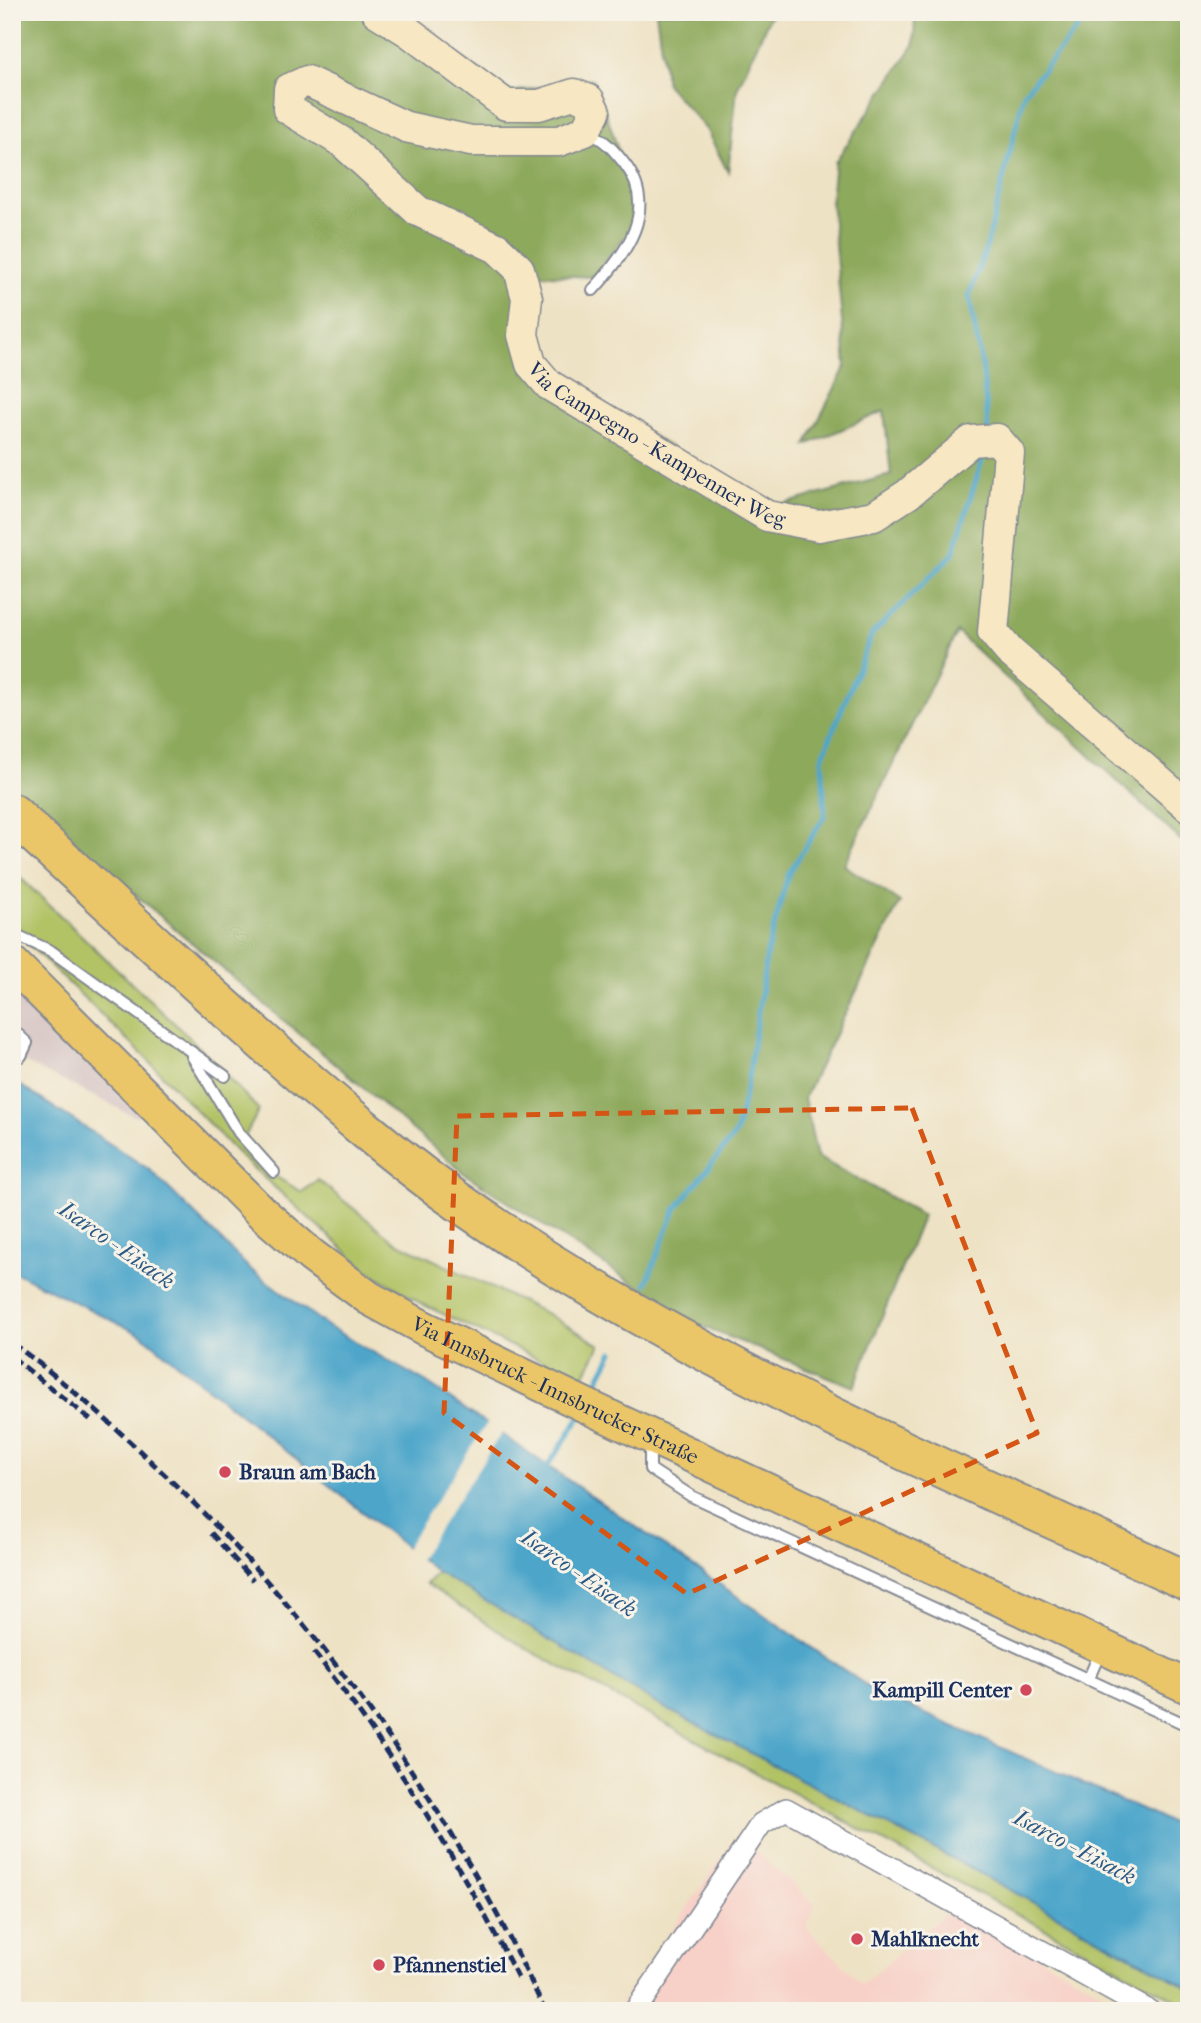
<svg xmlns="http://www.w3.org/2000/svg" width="1201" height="2023" viewBox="0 0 1201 2023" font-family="'IM FELL French Canon',serif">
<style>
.built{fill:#f7d1c8}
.industrial{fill:#d2bfc0}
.green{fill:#b2c366;stroke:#667962;stroke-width:2}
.forest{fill:#8da95b;stroke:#546c5c;stroke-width:2}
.water{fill:#4da6ca;stroke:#346a94;stroke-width:2}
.pier{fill:#eee2c4}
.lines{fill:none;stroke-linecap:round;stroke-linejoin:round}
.stream{stroke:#4da6ca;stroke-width:5}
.lane-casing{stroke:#848891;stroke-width:14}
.street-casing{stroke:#848891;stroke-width:24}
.secondary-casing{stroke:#848891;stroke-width:33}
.primary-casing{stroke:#848891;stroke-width:37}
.highway-casing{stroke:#848891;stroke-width:42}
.lane{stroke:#fff;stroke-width:10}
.street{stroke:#fff;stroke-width:21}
.secondary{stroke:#f7e8c3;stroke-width:30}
.primary{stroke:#ebc669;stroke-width:33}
.highway{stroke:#ebc669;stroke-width:38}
.rail{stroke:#1b2f5e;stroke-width:5;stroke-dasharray:10 5;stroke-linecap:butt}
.marked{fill:none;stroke:#d45514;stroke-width:5;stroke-dasharray:14 9;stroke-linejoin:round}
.poi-dot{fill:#d1495b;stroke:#f7f3e8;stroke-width:2.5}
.labels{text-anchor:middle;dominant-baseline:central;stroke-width:6;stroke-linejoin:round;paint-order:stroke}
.street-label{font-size:21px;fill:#1b2f5e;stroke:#f7f3e8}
.poi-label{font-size:21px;font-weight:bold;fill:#1b2f5e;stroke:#f7f3e8;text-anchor:start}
.water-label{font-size:23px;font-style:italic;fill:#2c5984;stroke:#f7f3e8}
</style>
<rect width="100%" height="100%" fill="#f7f3e8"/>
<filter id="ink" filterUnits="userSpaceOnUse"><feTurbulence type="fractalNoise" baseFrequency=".0143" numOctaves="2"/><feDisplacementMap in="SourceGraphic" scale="14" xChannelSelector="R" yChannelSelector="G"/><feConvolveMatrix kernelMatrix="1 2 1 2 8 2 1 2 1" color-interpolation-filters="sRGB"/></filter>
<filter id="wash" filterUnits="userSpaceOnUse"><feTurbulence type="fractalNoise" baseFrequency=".00686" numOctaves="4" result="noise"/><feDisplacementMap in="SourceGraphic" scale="28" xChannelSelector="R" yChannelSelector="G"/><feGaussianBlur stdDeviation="1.57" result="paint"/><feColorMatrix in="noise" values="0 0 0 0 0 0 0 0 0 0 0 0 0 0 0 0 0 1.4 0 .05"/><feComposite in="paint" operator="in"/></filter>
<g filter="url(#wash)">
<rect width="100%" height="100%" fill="#eee2c4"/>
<polygon class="built" points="737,1835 815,1904 807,1928 862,1984 952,1908 1136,2011 616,2011"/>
<polygon class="industrial" points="12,981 143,1112 136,1117 12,1056"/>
<g class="green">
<polygon points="12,870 192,1040 259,1110 242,1142 278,1178 302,1192 318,1180 394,1241 549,1315 600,1345 582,1380 422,1304 367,1270 241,1157 145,1057 12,928"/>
<polygon points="437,1572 659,1705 972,1869 1189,1988 1189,2007 525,1648 426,1584"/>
</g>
<g class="forest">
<path d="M12 12H396L511 92 592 79C613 127 627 173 634 225L593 277 531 274 535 341 549 372 769 508 891 475 884 411 806 445 846 366 831 200 835 162 914 45 915 12H1189V848L957 632 844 865 900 902 804 1098 817 1157 923 1215 854 1387 694 1323 465 1174 93 859 12 784Z"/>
<polygon points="656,12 772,12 737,89 728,172 706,129 666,84"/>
</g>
<polygon class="water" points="12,1080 150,1170 250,1269 329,1327 427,1383 876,1692 1189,1831 1189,1988 972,1869 659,1705 437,1572 142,1335 12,1271"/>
<polygon class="pier" points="488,1422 502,1432 418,1561 404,1550"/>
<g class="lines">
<g class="stream">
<polyline points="988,431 983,372 969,296 988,242 1024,93 1091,12"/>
<polyline points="646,1284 675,1210 736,1133 748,1079 767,952 788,875 825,815 822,758 872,634 953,554 985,451"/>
<polyline points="590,1395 613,1352"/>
<polyline points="543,1473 580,1417"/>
</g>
</g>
</g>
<g filter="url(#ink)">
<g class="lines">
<defs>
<g id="lane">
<path d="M588 132C605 140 612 148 624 163 660 209 626 254 593 290"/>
<polyline points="12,933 51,951 225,1076"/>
<polyline points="12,1029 27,1043 21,1056"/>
<polyline points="192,1056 239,1133 274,1172"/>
<polyline points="650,1443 650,1469 691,1496 1189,1726"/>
<polyline points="1088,1680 1101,1650"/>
</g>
<polyline id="street" points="635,2011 761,1824 786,1809 1149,2011"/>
<g id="secondary">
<path id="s1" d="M377 12 409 32 506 105H539L574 94 589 100 595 112 585 131 559 141H471L406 127 307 81 289 89 288 109 342 142 418 211 497 248 519 269 527 298 523 335 531 364 549 385 767 516 819 526 874 516 908 494 971 441 997 439 1009 453 993 632 1009 651 1189 807"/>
</g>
<g id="primary">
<path id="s2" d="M12 963 260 1211 312 1256 369 1298 424 1328 622 1423 1189 1687"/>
</g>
<path id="highway" d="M12 813C103 897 193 981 286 1062 338 1107 390 1152 446 1193 674 1356 936 1464 1189 1582"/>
</defs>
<use href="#lane" class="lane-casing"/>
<use href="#street" class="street-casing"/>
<use href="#secondary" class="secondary-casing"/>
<use href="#primary" class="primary-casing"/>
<use href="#highway" class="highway-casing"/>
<use href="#lane" class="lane"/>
<use href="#street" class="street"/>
<use href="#secondary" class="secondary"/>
<use href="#primary" class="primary"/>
<use href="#highway" class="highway"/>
<g class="rail">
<path d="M12 1343C59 1377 103 1416 145 1456 315 1614 448 1801 545 2011"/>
<polyline points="12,1357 91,1420"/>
<polyline points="211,1533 253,1580"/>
<path d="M314 1652C394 1754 459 1863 518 1978"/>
</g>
</g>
</g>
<path class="marked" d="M912 1108 1037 1433 687 1594 444 1413 457 1116Z"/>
<g class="poi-dot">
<circle cx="225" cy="1472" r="7"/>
<circle cx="1026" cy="1690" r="7"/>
<circle cx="857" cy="1939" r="7"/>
<circle cx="379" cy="1965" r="7"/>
</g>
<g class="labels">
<g class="street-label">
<text stroke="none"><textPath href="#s1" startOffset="1143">Via Campegno - Kampenner Weg</textPath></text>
<text stroke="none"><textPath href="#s2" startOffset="698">Via Innsbruck - Innsbrucker Straße</textPath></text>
</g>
<g class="poi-label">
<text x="239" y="1472">Braun am Bach</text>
<text x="1012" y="1690" text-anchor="end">Kampill Center</text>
<text x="871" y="1939">Mahlknecht</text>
<text x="393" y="1965">Pfannenstiel</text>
</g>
<g class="water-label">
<text transform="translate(117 1245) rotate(35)">Isarco - Eisack</text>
<text transform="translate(579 1573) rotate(35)">Isarco - Eisack</text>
<text transform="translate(1075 1847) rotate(28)">Isarco - Eisack</text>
</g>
</g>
<rect width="1201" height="2023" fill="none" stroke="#f7f3e8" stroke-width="42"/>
</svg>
